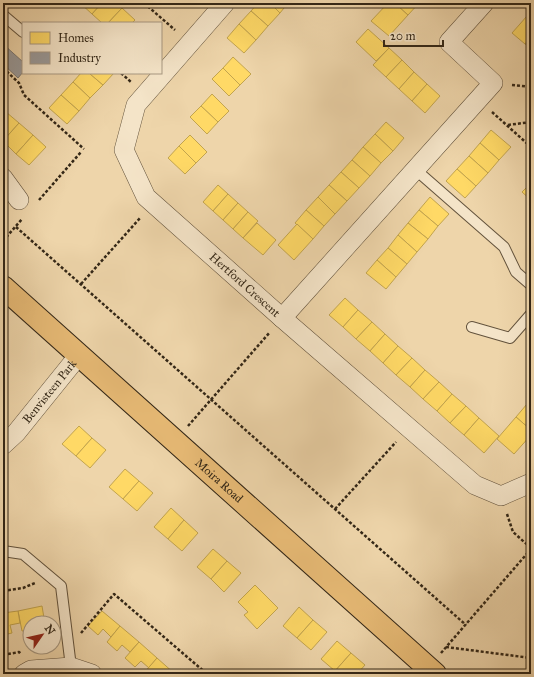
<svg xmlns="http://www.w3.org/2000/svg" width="534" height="677" viewBox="0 0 534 677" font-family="'IM FELL Great Primer',serif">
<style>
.homes{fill:#ffd966;stroke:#c2a44e}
.industry{fill:#999;stroke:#7a7772}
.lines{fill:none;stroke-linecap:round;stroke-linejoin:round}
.lane-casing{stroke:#62523c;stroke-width:12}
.street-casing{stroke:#62523c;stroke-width:20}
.highway-casing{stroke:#332717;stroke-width:24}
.path{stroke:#332717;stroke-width:2.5;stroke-dasharray:3 2;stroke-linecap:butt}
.lane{stroke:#f4e4c8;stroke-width:10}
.street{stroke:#f4e4c8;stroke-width:19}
.highway{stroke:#e7ba75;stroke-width:22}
.labels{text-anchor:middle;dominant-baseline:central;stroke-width:4;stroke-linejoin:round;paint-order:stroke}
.street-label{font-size:12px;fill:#332717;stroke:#f4e4c8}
</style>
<rect width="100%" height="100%" fill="#eed5aa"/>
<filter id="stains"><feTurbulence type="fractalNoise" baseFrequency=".005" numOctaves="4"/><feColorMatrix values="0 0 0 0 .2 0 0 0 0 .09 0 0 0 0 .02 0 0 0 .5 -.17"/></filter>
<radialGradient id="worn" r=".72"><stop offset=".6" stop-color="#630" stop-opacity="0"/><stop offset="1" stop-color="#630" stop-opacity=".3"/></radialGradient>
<g class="homes">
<polygon points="80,3 102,3 92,14"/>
<polygon points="102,3 116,3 122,8 108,23 102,23 92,14"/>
<polygon points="258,3 270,3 280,13 268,26 251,11"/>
<polygon points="270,3 288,3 280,13"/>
<polygon points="388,3 395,3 408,15 389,36 371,21"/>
<polygon points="395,3 419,3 408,15"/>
<polygon points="122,8 135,20 132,23 108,23"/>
<polygon points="251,11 268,26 256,40 239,24"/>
<polygon points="527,16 531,20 531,37 525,44 512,33"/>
<polygon points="239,24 256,40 244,53 227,38"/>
<polygon points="368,29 389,48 376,61 356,42"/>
<polygon points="531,37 531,49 525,44"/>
<polygon points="389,48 402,60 386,77 373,65"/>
<polygon points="233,57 251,74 240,85 223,68"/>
<polygon points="402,60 414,72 399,89 386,77"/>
<polygon points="223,68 240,85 229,96 212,79"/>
<polygon points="414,72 427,84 412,101 399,89"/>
<polygon points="81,73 89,73 103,85 90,98 73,82"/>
<polygon points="89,73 114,73 103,85"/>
<polygon points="73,82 90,98 79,111 61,95"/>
<polygon points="427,84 440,96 425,113 412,101"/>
<polygon points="212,94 229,111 218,122 201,106"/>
<polygon points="61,95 79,111 67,124 49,108"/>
<polygon points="201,106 218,122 207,134 190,117"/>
<polygon points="6,112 19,123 3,141 3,115"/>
<polygon points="386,122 404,138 393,151 375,134"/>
<polygon points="19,123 33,135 16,154 3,141"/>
<polygon points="491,130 511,147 499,160 480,143"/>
<polygon points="375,134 393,151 381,163 363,147"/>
<polygon points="33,135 46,147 29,165 16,154"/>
<polygon points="190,135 207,152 196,163 179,146"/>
<polygon points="480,143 499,160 488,173 469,156"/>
<polygon points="179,146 196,163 185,174 168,158"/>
<polygon points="363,147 381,163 370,176 352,160"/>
<polygon points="469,156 488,173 476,186 457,169"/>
<polygon points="352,160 370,176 359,188 341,172"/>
<polygon points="457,169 476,186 465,198 446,181"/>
<polygon points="341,172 359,188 347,201 329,185"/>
<polygon points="531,183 531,200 522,192"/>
<polygon points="218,185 228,194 213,211 203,202"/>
<polygon points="329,185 347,201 335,214 318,197"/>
<polygon points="228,194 238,203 223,220 213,211"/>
<polygon points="318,197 335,214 324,226 306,210"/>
<polygon points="430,197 449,214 438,226 419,210"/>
<polygon points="238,203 248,212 233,229 223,220"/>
<polygon points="306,210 324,226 313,239 295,223"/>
<polygon points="419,210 438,226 428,239 408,223"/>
<polygon points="248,212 258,221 243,238 233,229"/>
<polygon points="257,223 276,240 263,255 243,238"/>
<polygon points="408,223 428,239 417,252 398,235"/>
<polygon points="297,224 313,239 294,260 278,245"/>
<polygon points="398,235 417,252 407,264 388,248"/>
<polygon points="388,248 407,264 396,277 377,260"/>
<polygon points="377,260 396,277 386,289 366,273"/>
<polygon points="345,298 358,310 343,327 329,315"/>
<polygon points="358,310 372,322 356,339 343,327"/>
<polygon points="372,322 385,334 370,351 356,339"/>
<polygon points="385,334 398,346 383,363 370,351"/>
<polygon points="398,346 412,358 396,375 383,363"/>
<polygon points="412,358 425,370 410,387 396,375"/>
<polygon points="425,370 439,382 423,399 410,387"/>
<polygon points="439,382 452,394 437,411 423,399"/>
<polygon points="452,394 466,406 450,423 437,411"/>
<polygon points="531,400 531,408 527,404"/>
<polygon points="527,404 531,408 531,430 516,417"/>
<polygon points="466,406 479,418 464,435 450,423"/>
<polygon points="516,417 531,430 531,435 514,454 497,439"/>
<polygon points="479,418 499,436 484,453 464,435"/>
<polygon points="79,426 92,438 76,456 62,444"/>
<polygon points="92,438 106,450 90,468 76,456"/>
<polygon points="125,469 139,481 123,499 109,487"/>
<polygon points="139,481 153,493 137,511 123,499"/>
<polygon points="171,508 184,520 168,539 154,527"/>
<polygon points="184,520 198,533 182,551 168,539"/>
<polygon points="213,549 227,561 211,579 197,567"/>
<polygon points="227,561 241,573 224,592 211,579"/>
<polygon points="255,585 278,608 257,629 244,615 248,612 238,602"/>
<polygon points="42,606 44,618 34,620 34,623 30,623 30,630 22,631 18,611"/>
<polygon points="299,607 313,620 297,638 283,626"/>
<polygon points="18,611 20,623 10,625 12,633 3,635 3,613"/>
<polygon points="102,611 120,626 111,637 103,629 98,635 88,626"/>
<polygon points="313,620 327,632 311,650 297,638"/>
<polygon points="120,626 139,642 130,652 122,645 117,651 107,642"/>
<polygon points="337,641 351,653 335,671 321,659"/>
<polygon points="139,642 157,658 149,668 141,661 135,667 125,658"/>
<polygon points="351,653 365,665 357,674 338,674 335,671"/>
<polygon points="157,658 175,674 143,674"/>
<polygon points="180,669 186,674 175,674"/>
</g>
<polygon class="industry" points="3,44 23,62 23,72 18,78 3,64"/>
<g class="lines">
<defs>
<g id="lane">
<polyline points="3,15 23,32"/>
<polyline points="416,170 504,247 516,272 531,285"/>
<polyline points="472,327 510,338 531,314"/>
<polyline points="3,551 23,554 61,586 71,667"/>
</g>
<g id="street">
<path id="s1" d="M225 3 136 105 124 150 146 197 282 318 475 485 501 496 531 483"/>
<polyline points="3,178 19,200"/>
<polyline points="282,318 493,83 449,42 484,3"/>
<path id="s2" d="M3 445 16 433 79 355"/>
<polyline points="24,674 31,670 71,667 92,674"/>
</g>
<g id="highway">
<path id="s3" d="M3 287 435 674"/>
</g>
</defs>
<use href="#lane" class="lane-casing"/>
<use href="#street" class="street-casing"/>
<use href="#highway" class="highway-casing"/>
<g class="path">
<polyline points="144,3 175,30"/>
<polyline points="3,68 19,83 24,95 84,149"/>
<polyline points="121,73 131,82"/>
<polyline points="512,85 531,87"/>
<polyline points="492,112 531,147"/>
<polyline points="508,125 531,122"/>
<polyline points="39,200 81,152"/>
<polyline points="16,227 466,625"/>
<polyline points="3,241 22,219"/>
<polyline points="81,284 141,217"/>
<polyline points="188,426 270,332"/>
<polyline points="335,509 396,442"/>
<polyline points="507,514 513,532 531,548"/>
<polyline points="3,591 23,588 35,583"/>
<polyline points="81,633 114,594 207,674"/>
<polyline points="446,647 531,658"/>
<polyline points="441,653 531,549"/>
<polyline points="3,655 19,652 21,654"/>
</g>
<use href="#lane" class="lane"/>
<use href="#street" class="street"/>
<use href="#highway" class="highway"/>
</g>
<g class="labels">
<g class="street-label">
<text stroke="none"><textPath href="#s1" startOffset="366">Hertford Crescent</textPath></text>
<text stroke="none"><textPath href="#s2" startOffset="71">Benvisteen Park</textPath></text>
<text stroke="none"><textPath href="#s3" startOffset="290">Moira Road</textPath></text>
</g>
</g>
<rect width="534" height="677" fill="none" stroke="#eed5aa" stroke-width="16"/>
<rect x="4" y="4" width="526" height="669" fill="none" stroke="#332717" stroke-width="2"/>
<rect x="8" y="8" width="518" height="661" fill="none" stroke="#332717"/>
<rect x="22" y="22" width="140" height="52" fill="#f4e4c8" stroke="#a79881"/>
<rect x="30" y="32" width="20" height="12" fill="#ffd966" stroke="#a79881"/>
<text x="58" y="42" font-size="12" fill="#332717">Homes</text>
<rect x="30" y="52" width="20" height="12" fill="#999999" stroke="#a79881"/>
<text x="58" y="62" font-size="12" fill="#332717">Industry</text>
<g transform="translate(42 635) rotate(56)"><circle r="19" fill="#f4e4c8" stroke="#a79881"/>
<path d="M0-3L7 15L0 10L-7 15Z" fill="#8f2418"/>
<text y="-6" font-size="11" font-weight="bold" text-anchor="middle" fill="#332717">N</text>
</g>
<path d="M384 40v6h59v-6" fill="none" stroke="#332717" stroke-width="2"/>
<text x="390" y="40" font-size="12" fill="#332717" stroke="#f4e4c8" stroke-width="3" paint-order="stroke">20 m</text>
<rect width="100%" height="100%" filter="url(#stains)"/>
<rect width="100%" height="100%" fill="url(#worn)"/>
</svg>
